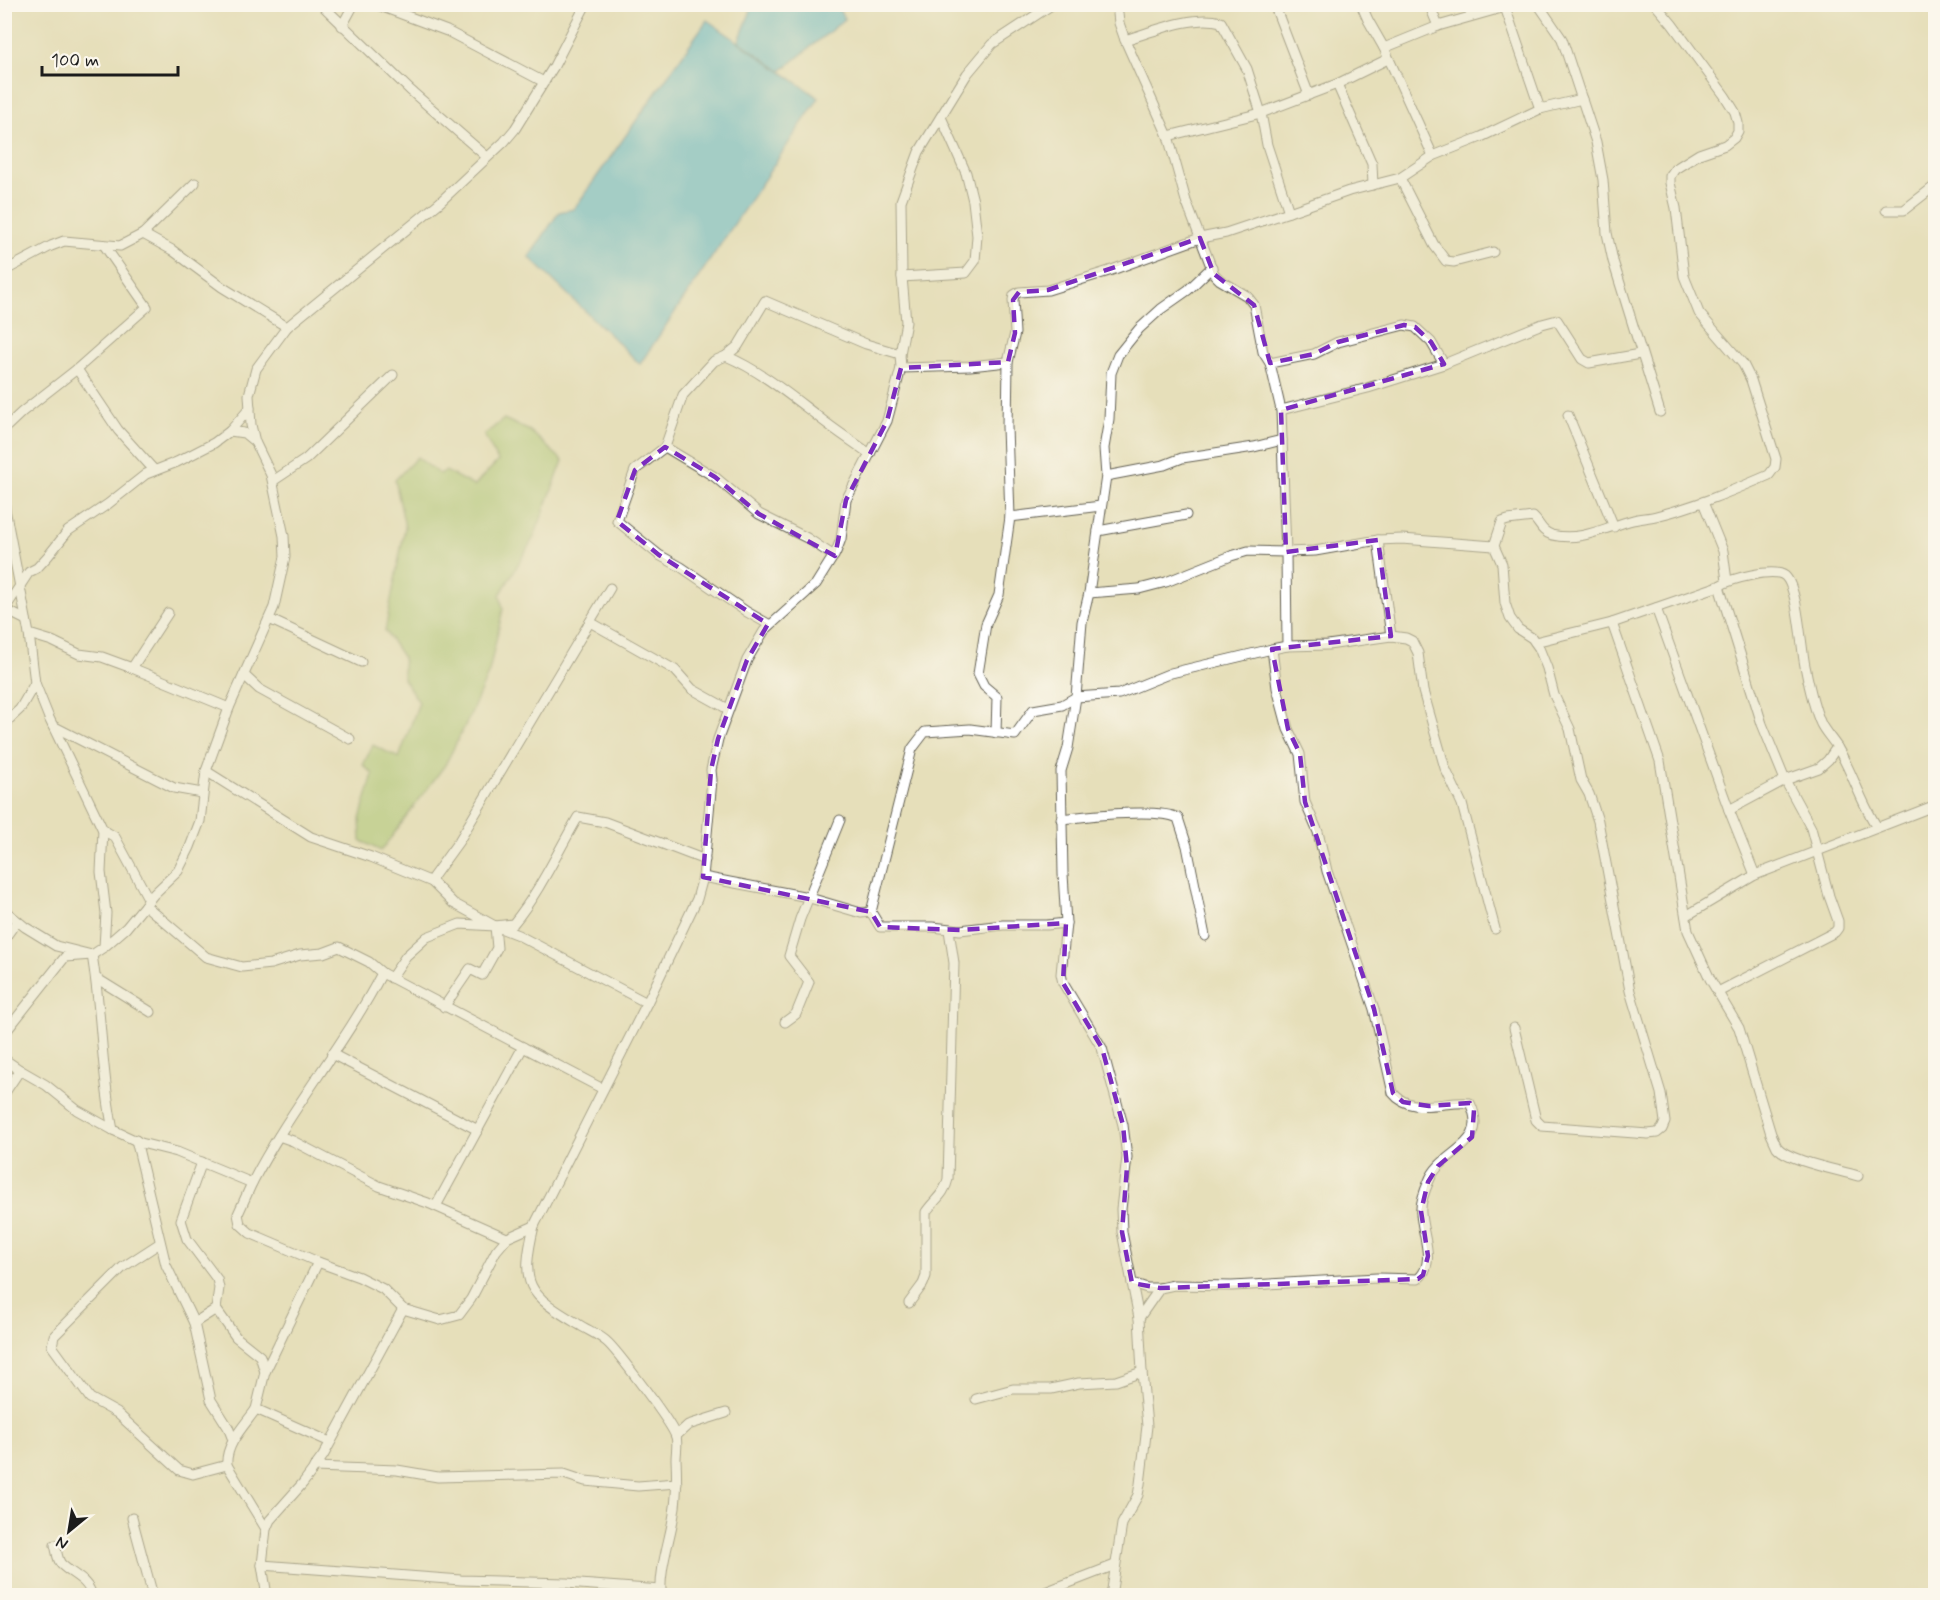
<svg xmlns="http://www.w3.org/2000/svg" width="1940" height="1600" viewBox="0 0 1940 1600" font-family="Mynerve,sans-serif">
<style>
.green{fill:#a2c36c;stroke:#5f7044;stroke-width:1.5}
.water{fill:#54b8d3;stroke:#386a78;stroke-width:1.5}
.lines{fill:none;stroke-linecap:round;stroke-linejoin:round}
.minor-casing{stroke:#636053;stroke-width:11}
.minor{stroke:#fff;stroke-width:9}
.marked{fill:none;stroke:#7b2cbf;stroke-width:4.5;stroke-dasharray:12 8;stroke-linejoin:round}
</style>
<rect width="100%" height="100%" fill="#fbf7ec"/>
<filter id="ink" filterUnits="userSpaceOnUse"><feTurbulence type="fractalNoise" baseFrequency=".0167" numOctaves="2"/><feDisplacementMap in="SourceGraphic" scale="12" xChannelSelector="R" yChannelSelector="G"/><feConvolveMatrix kernelMatrix="1 2 1 2 8 2 1 2 1" color-interpolation-filters="sRGB"/></filter>
<filter id="wash" filterUnits="userSpaceOnUse"><feTurbulence type="fractalNoise" baseFrequency=".008" numOctaves="4" result="noise"/><feDisplacementMap in="SourceGraphic" scale="24" xChannelSelector="R" yChannelSelector="G"/><feGaussianBlur stdDeviation="1.35" result="paint"/><feColorMatrix in="noise" values="0 0 0 0 0 0 0 0 0 0 0 0 0 0 0 0 0 1.4 0 .05"/><feComposite in="paint" operator="in"/></filter>
<g filter="url(#wash)">
<rect width="100%" height="100%" fill="#e6dfba"/>
<polygon class="green" points="504,419 530,431 563,461 534,537 500,595 503,609 489,672 468,720 445,765 381,851 361,841 360,819 373,774 363,765 373,745 399,758 419,702 403,679 403,658 385,631 405,527 395,480 417,457 439,474 446,471 474,486 498,461 484,435"/>
<g class="water">
<polygon points="753,5 836,5 845,19 781,71 739,41"/>
<polygon points="707,20 819,98 640,364 529,257 559,212 574,209"/>
</g>
</g>
<g filter="url(#ink)">
<g class="lines">
<defs>
<g id="minor">
<polyline points="321,4 410,90 487,157"/>
<polyline points="375,4 447,31 544,82"/>
<polyline points="1117,4 1119,23 1125,40 1168,136 1186,201 1214,274 1220,280 1247,296 1254,305 1263,352 1270,363 1281,410 1286,552 1315,551 1378,540 1402,539 1494,546 1502,564 1505,603 1510,618 1518,629 1532,638 1539,648 1547,668 1554,695 1570,729 1581,780 1589,794 1598,821 1630,991 1661,1093 1665,1122 1662,1129 1657,1133 1648,1134 1542,1126 1536,1120 1514,1028"/>
<polyline points="1274,4 1309,95"/>
<polyline points="1361,4 1368,20 1384,48 1433,156"/>
<polyline points="1429,4 1438,26"/>
<polyline points="1538,4 1562,39 1596,142 1603,180 1607,233 1613,261 1660,412"/>
<polyline points="1505,7 1540,109"/>
<polyline points="342,26 354,4"/>
<path d="M1125 40C1152 32 1194 14 1221 22L1247 69 1261 113 1267 145 1289 212"/>
<polyline points="1384,48 1438,26 1505,7 1510,4"/>
<polyline points="1337,84 1372,164 1373,185"/>
<polyline points="1168,136 1261,113 1337,84 1388,59"/>
<polyline points="1400,178 1434,245 1446,261 1454,262 1493,252"/>
<polyline points="1886,210 1904,210 1936,185"/>
<polyline points="143,234 195,183"/>
<polyline points="4,271 51,246 64,241 120,246 143,234 172,250 222,287 287,327"/>
<polyline points="902,277 966,273 975,261 977,236 973,201 966,173 941,117"/>
<polyline points="726,356 738,346 765,301 866,344 900,354"/>
<polyline points="1270,363 1314,354 1338,342 1404,325 1415,327 1431,342 1444,364"/>
<polyline points="901,368 970,366 1008,362"/>
<polyline points="77,369 118,430 154,470"/>
<polyline points="1281,410 1368,388 1444,364 1542,324 1557,320 1582,359 1589,363 1640,354"/>
<polyline points="1568,415 1614,527"/>
<polyline points="4,429 22,412 77,369 147,307 104,245"/>
<polyline points="230,431 244,433 255,442"/>
<polyline points="665,447 715,477 759,514 807,538 834,556"/>
<polyline points="1106,476 1164,465 1182,458 1254,447 1282,440"/>
<polyline points="273,481 306,459 393,375"/>
<polyline points="4,493 5,509 29,634 35,683 49,718 103,830 101,872 106,913 104,947"/>
<polyline points="1703,502 1723,551 1727,581"/>
<polyline points="1010,517 1007,427 1008,362 1015,333 1013,300 1014,295 1019,292 1048,290 1109,271 1200,238 1226,233 1289,212 1349,191 1400,178 1433,156 1481,137 1540,109 1582,99"/>
<polyline points="1098,531 1186,515"/>
<polyline points="1378,540 1391,636"/>
<path d="M1494 546 1502 522 1508 520 1533 517C1540 523 1541 532 1552 535 1581 542 1606 527 1633 520 1640 518 1648 518 1656 516 1694 507 1732 491 1769 475L1775 467 1776 459 1751 380 1743 364 1699 313 1684 276 1676 208 1670 183V176L1675 169 1699 154 1725 145 1734 138 1738 131V123L1735 112 1725 96 1672 24 1655 4"/>
<path d="M1089 593 1139 589 1166 582 1231 556 1248 551 1286 552 1287 646 1272 649 1277 688 1288 729 1300 754 1305 802 1318 832 1327 871 1374 1009 1393 1093C1411 1116 1446 1100 1470 1103 1491 1147 1441 1149 1429 1181 1425 1190 1420 1204 1421 1213 1422 1235 1437 1263 1418 1279L1377 1278 1232 1286 1174 1285 1160 1288H1147L1132 1283"/>
<polyline points="1656,608 1729,810"/>
<polyline points="4,609 26,620"/>
<polyline points="4,610 29,572 37,568 48,556 68,531 108,504 146,474 177,462 214,443 230,431 250,408"/>
<polyline points="269,619 361,662"/>
<polyline points="590,622 675,670 692,689 728,709"/>
<path d="M1612 623 1660 761 1688 931 1710 979 1739 1028 1771 1134C1773 1138 1775 1143 1777 1147 1788 1161 1839 1170 1858 1176"/>
<path d="M770 625 747 612 681 567 659 555 617 521 635 470 665 447 683 395 714 361 726 356C759 370 787 393 816 415 833 429 852 441 870 454"/>
<polyline points="29,634 52,641 79,654 102,657 132,668 229,708"/>
<path d="M1535 642 1612 623 1719 586C1730 579 1774 567 1785 576 1798 588 1801 647 1805 666 1808 681 1815 711 1821 724 1825 732 1832 739 1837 747L1828 760 1819 768 1785 780 1729 810 1755 875"/>
<polyline points="1287,646 1328,645 1391,636 1406,638 1412,641 1418,653 1423,691 1445,768 1462,804 1495,929"/>
<polyline points="132,668 168,613"/>
<polyline points="244,675 259,689 350,739"/>
<polyline points="4,724 20,709 35,683"/>
<polyline points="53,726 174,788 202,793"/>
<polyline points="996,733 997,697 984,686 978,674 986,624 999,595 1010,517 1101,506"/>
<path d="M1837 747C1853 773 1860 801 1877 827"/>
<polyline points="206,771 311,837 371,857 432,882 453,903 495,926 460,924 427,937 406,956 391,978"/>
<path d="M1061 819C1086 816 1158 808 1178 818L1187 846 1205 936"/>
<polyline points="103,830 115,837 149,900"/>
<polyline points="703,877 803,896 861,913 871,912 880,927 932,927 960,930 1003,925 1047,925 1066,923"/>
<polyline points="432,882 433,877 459,841 610,588"/>
<polyline points="145,905 206,957 242,967 271,964 300,955 323,953 339,947 369,962 382,973"/>
<path d="M4 910 25 927 56 946 92 955C102 1013 101 1072 113 1130"/>
<polyline points="871,912 912,749 925,732 970,729 1015,735 1033,710 1062,705 1076,697 1119,694 1171,673 1272,649"/>
<polyline points="1686,916 1755,875 1936,805"/>
<polyline points="4,939 17,921"/>
<polyline points="96,978 151,1012"/>
<polyline points="1718,992 1835,932 1838,928 1838,921 1829,896 1811,828 1785,780 1762,724 1719,586"/>
<path d="M647 1003 518 935 495 926 513 924C540 891 557 853 578 817L605 822 705 860"/>
<polyline points="444,1007 470,969 482,975 497,948 495,926"/>
<polyline points="785,1022 796,1014 809,982 789,956 800,919 840,820"/>
<polyline points="4,1034 65,957 92,955 104,947 126,928 154,894 178,871 190,847 200,821 206,771 229,708 274,607 285,557 284,536 271,475 255,442 251,425 249,395 256,369 287,327 439,203 504,142 515,129 554,66 586,4"/>
<polyline points="332,1054 478,1130"/>
<polyline points="4,1059 20,1070 46,1085 77,1110 113,1130 141,1143 177,1152 252,1183 238,1214 240,1224 250,1233 318,1262 359,1277 383,1289 403,1309 440,1320 459,1315 471,1299 496,1251 507,1238 534,1226"/>
<polyline points="4,1094 20,1070"/>
<polyline points="279,1136 293,1141 379,1186 428,1203 507,1238"/>
<polyline points="136,1140 166,1265 194,1323 211,1400 228,1427 233,1440"/>
<polyline points="202,1162 181,1220 187,1239 217,1279 219,1288 216,1309 236,1337 260,1356 265,1372"/>
<path d="M252 1183C290 1109 344 1046 382 973L603 1089"/>
<polyline points="436,1206 523,1047"/>
<polyline points="160,1243 123,1267 54,1336 52,1346 90,1398 117,1413 179,1470 193,1474 227,1465"/>
<polyline points="318,1262 265,1372 256,1409 330,1442"/>
<path d="M909 1303 923 1284 926 1276V1212C934 1200 945 1194 948 1179L954 963 949 930"/>
<polyline points="1139,1318 1160,1288"/>
<polyline points="194,1323 216,1309"/>
<polyline points="976,1399 1013,1389 1051,1389 1079,1383 1116,1381 1142,1372"/>
<path d="M256 1409C245 1425 225 1444 227 1465L266 1529"/>
<polyline points="676,1436 688,1425 726,1413"/>
<polyline points="314,1467 397,1470 438,1477 564,1474 585,1481 638,1486 677,1483"/>
<polyline points="132,1518 153,1596"/>
<path d="M55 1545C57 1551 57 1559 61 1564 72 1575 88 1579 92 1596"/>
<polyline points="262,1565 461,1580 566,1583 661,1590"/>
<polyline points="267,1596 262,1565 266,1529 270,1520 303,1483 323,1456 403,1309"/>
<path d="M661 1596C659 1569 670 1540 674 1514 677 1496 677 1478 676 1459 676 1453 678 1443 676 1437 673 1425 616 1349 606 1341 598 1334 587 1330 578 1324 527 1294 520 1285 534 1226L647 1003 697 899 703 877 712 780 711 770 718 739 747 660 764 631 816 584 836 552 841 539 846 500 887 421 901 368 900 354 906 322 902 277 901 201 919 152 967 74 992 44 1053 4"/>
<polyline points="1035,1596 1115,1565"/>
<polyline points="1111,1596 1122,1524 1138,1495 1140,1484 1147,1426 1142,1372 1139,1318 1122,1232 1121,1209 1127,1157 1123,1125 1102,1048 1063,983 1061,974 1066,923 1063,874 1061,771 1068,748 1076,697 1082,622 1089,593 1106,476 1104,448 1109,419 1111,373 1118,355 1139,329 1161,309 1188,290 1212,267"/>
</g>
</defs>
<use href="#minor" class="minor-casing"/>
<use href="#minor" class="minor"/>
</g>
</g>
<path d="M0 0H1940V1600H0ZM1200 238 1214 274 1254 305 1270 363 1314 354 1338 342 1404 325 1415 327 1431 342 1444 364 1281 410 1286 552 1378 540 1391 636 1272 649 1288 729 1300 754 1305 802 1374 1009 1393 1093 1403 1102 1429 1106 1470 1103 1474 1110 1472 1137 1438 1166 1428 1182 1421 1211 1428 1256 1423 1275 1418 1279 1160 1288 1132 1283 1122 1232 1127 1167 1123 1125 1102 1048 1063 983 1066 923 960 930 880 927 871 912 703 877 711 770 718 739 747 660 768 624 659 555 617 521 635 470 665 447 715 477 759 514 835 556 846 500 887 421 901 368 1008 362 1015 333 1013 300 1019 292 1048 290Z" fill="#e6dfba" fill-opacity=".55" fill-rule="evenodd"/>
<path class="marked" d="M1200 238 1214 274 1254 305 1270 363 1314 354 1338 342 1404 325 1415 327 1431 342 1444 364 1281 410 1286 552 1378 540 1391 636 1272 649 1288 729 1300 754 1305 802 1374 1009 1393 1093 1403 1102 1429 1106 1470 1103 1474 1110 1472 1137 1438 1166 1428 1182 1421 1211 1428 1256 1423 1275 1418 1279 1160 1288 1132 1283 1122 1232 1127 1167 1123 1125 1102 1048 1063 983 1066 923 960 930 880 927 871 912 703 877 711 770 718 739 747 660 768 624 659 555 617 521 635 470 665 447 715 477 759 514 835 556 846 500 887 421 901 368 1008 362 1015 333 1013 300 1019 292 1048 290Z"/>
<rect width="1940" height="1600" fill="none" stroke="#fbf7ec" stroke-width="24"/>
<g transform="translate(69 1531) rotate(210)" stroke="#fbf7ec" stroke-width="4.5" paint-order="stroke">
<path d="M0-4.5L10 22L0 15L-10 22Z" fill="#1c1c1c"/>
<text y="-9" font-size="16" font-weight="bold" text-anchor="middle" fill="#1c1c1c">N</text>
</g>
<path d="M42 66v9h136v-9" fill="none" stroke="#1c1c1c" stroke-width="3"/>
<text x="51" y="66" font-size="18" fill="#1c1c1c" stroke="#fbf7ec" stroke-width="4.5" paint-order="stroke">100 m</text>
</svg>
